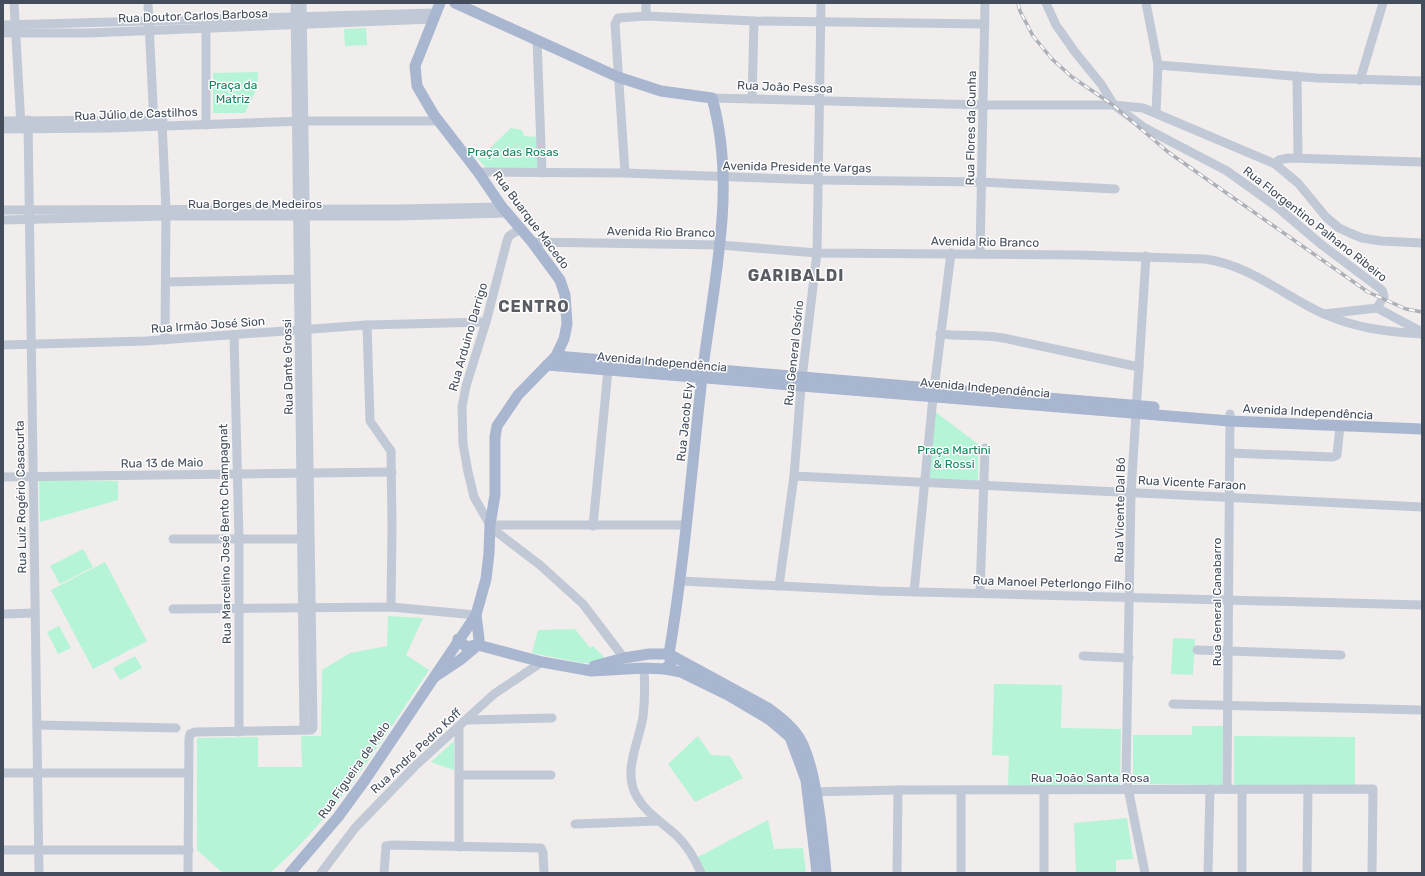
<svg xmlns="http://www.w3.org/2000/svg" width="1425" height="876" viewBox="0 0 1425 876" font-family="Rubik,sans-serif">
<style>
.green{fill:#b5f4d7}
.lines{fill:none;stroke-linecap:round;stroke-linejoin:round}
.minor{stroke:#c1c9d6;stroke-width:9}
.major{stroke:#a9b6d0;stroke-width:11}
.rail-casing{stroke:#aeb0b8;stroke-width:3.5}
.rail{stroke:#fff;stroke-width:2;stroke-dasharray:6;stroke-linecap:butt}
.labels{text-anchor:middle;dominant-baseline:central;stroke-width:3;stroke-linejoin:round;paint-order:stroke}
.street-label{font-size:12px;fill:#434d5c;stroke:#fff}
.park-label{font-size:12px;fill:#0c855b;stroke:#fff}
.district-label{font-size:16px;font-weight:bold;letter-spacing:1px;fill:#595c63;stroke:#fff}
</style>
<rect width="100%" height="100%" fill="#f0edec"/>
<g class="green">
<polygon points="366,28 367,45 345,46 344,29"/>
<polygon points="258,72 257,88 245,113 213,113 213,73"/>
<polygon points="511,128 522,130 524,136 538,137 539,171 487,169 478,159"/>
<polygon points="934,411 978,444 978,482 927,481"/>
<polygon points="39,480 118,481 118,500 40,522"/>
<polygon points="83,549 93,567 60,584 50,566"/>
<polygon points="105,562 147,641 93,669 51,590"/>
<path d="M388 616 423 618 406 655 429 670C381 742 336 816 270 873H223L197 850V738L258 737V767H302L301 736H321L322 670 350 653 387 646Z"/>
<polygon points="59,626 71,648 58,654 47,632"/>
<polygon points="575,629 590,648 593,646 604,657 597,663 583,663 532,653 538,630"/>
<polygon points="1173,638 1195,639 1193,675 1171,674"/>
<polygon points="135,656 142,668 120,680 113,668"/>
<polygon points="994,684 1062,685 1061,728 1121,729 1120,788 1008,785 1009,756 992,755"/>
<polygon points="1192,726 1223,726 1222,785 1133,784 1133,735 1192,735"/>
<polygon points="698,736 711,755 730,756 743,778 695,802 668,764"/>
<polygon points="1234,736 1355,737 1355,785 1234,785"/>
<polygon points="454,741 454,770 431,762"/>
<polygon points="1127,818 1133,859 1116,860 1116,873 1076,873 1074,823"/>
<polygon points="768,820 774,849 803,848 806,873 705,873 698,857"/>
</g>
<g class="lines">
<g class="minor">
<polyline points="14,3 21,126"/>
<polyline points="148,3 154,125"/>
<polyline points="295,3 304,730"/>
<polyline points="646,3 646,16"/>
<polyline points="1046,3 1056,25 1075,52 1101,84 1114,105 1145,128 1227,171 1248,186 1277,207 1322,245 1382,290 1384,296 1377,308 1422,332"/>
<polyline points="1146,3 1158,65 1156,113"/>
<polyline points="206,21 206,125"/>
<polyline points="3,25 435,13"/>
<polyline points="3,33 89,33 433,19"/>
<polyline points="537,40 542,173"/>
<polyline points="1158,65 1317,78 1422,81"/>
<polyline points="1297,76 1298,158"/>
<polyline points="1360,80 1383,3"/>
<polyline points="712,98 984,105 1114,105 1143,108 1275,164 1298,183 1326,217 1339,228 1350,233 1362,238 1381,241 1422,243"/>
<polyline points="752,99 754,21"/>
<polyline points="28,120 39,873"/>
<polyline points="3,121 163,120"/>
<polyline points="162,121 166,210 165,340"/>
<polyline points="3,129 109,128 305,121 438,121"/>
<polyline points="1275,164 1279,160 1289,158 1422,162"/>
<polyline points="478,172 625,173 819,180 982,182 1115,189"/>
<polyline points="625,173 615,24 618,18 646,16 754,21 985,24"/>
<polyline points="3,210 397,209 502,207"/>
<polyline points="3,220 166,216 397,216 507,213"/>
<polyline points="520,229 509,236 507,241 486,322 466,386 462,407 463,444 468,472 474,497 490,525 687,525"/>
<path d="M532 242 720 245 817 253 1079 255 1205 259C1250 265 1284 296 1324 314 1355 328 1388 332 1422 334"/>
<polyline points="980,254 985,3"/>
<polyline points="167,282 305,279"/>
<polyline points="1324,314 1377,308"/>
<polyline points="367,325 370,421 391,451 392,527 391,607"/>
<path d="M940 334C969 337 989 333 1017 341L1139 367"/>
<polyline points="234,335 239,539 239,732"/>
<polyline points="3,345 146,341 367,325 486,322"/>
<polyline points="1230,453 1333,457 1337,455 1340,426"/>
<polyline points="794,476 1422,507"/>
<polyline points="3,477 392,472"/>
<polyline points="593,526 608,370"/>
<polyline points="490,527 540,565 583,604 624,658"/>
<polyline points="173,539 308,539"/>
<polyline points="681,581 879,591 1422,605"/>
<polyline points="779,586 794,476 801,387 817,253 821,3"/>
<polyline points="914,592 933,397 951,253"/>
<polyline points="980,593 985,448"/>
<polyline points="173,609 391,607 476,615"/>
<polyline points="3,614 35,613"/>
<polyline points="1197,650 1341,655"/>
<polyline points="1083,656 1129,658"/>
<path d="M644 668C645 684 645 700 643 717 639 742 622 772 637 797 646 813 663 823 676 835 688 846 695 859 701 873"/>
<polyline points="1173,704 1422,710"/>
<polyline points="467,720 552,718"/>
<polyline points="37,725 176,728"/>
<polyline points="459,726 459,847"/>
<polyline points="3,773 188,773"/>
<polyline points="460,775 551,775"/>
<polyline points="1227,789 1230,414"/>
<polyline points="809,792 898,790 1373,789 1372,873"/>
<polyline points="575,824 658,821"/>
<polyline points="3,850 189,850"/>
<polyline points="188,873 189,739 190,734 195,732 311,730 313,728 302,3"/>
<polyline points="321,873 355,828 415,766 494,694 542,662"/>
<polyline points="384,873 386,846 392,845 541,848 543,853 544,873"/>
<polyline points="897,873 898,790"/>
<polyline points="961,873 961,790"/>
<polyline points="1044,873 1044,790"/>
<polyline points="1145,873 1126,778 1131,492 1146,256"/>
<polyline points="1208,873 1210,789"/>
<polyline points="1242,873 1242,789"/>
<polyline points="1307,873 1308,789"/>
</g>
<g class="major">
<path d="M455 3 618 77 661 91 712 98C737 186 714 279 703 368 692 464 685 559 669 654L671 663 665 669"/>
<polyline points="556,356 1154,407"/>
<polyline points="547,365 1230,421 1422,429"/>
<polyline points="476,615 479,639 478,645"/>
<polyline points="458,639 466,647 478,645 542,662 592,671 644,668 665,669 681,672 728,695 770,720 790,737 806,780 817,873"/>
<path d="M594 666 624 658 649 654H669L768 708C778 715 788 723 796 733 816 756 823 841 826 873"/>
<polyline points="436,676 460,660 478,645"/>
<polyline points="290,873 338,817 365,780 476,615 486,579 489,553 490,525 495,495 495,437 497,426 518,395 556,356 564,339 567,324 565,295 560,280 532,242 502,207 478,172 434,115 417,86 415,66 440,3"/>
</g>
<defs>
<polyline id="rail" points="1018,3 1020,11 1033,36 1052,59 1072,77 1113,105 1168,152 1368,292 1406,309 1422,312"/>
</defs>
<use href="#rail" class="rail-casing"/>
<use href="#rail" class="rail"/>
</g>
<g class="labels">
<g class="street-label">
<text transform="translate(193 16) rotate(-2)">Rua Doutor Carlos Barbosa</text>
<text transform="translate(785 87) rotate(2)">Rua João Pessoa</text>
<text transform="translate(136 114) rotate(-2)">Rua Júlio de Castilhos</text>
<text transform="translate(971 128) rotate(-89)">Rua Flores da Cunha</text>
<text transform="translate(797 167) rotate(1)">Avenida Presidente Vargas</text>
<text x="255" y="204">Rua Borges de Medeiros</text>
<text transform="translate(531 220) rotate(53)">Rua Buarque Macedo</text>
<text transform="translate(1315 224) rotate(38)">Rua Florgentino Palhano Ribeiro</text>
<text transform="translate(661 232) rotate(1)">Avenida Rio Branco</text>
<text transform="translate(985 242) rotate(1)">Avenida Rio Branco</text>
<text transform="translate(208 325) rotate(-4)">Rua Irmão José Sion</text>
<text transform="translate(468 337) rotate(-74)">Rua Arduino Darrigo</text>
<text transform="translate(794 353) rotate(-84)">Rua General Osório</text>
<text transform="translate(662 362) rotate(5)">Avenida Independência</text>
<text transform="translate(288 367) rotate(-91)">Rua Dante Grossi</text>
<text transform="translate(985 388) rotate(5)">Avenida Independência</text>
<text transform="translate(1308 412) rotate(3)">Avenida Independência</text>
<text transform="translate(685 422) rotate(-84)">Rua Jacob Ely</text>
<text transform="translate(162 463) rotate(-1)">Rua 13 de Maio</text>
<text transform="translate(1192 483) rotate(3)">Rua Vicente Faraon</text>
<text transform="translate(21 497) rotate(-91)">Rua Luiz Rogério Casacurta</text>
<text transform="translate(1120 510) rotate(-89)">Rua Vicente Dal Bó</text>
<text transform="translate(225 534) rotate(-91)">Rua Marcelino José Bento Champagnat</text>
<text transform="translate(1052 583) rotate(2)">Rua Manoel Peterlongo Filho</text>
<text transform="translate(1217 602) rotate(-90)">Rua General Canabarro</text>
<text transform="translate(416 751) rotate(-43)">Rua André Pedro Koff</text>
<text transform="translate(354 770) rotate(-55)">Rua Figueira de Melo</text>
<text x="1090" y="778">Rua João Santa Rosa</text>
</g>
<g class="park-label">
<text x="233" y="85">Praça da<tspan x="233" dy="14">Matriz</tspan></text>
<text x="513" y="152">Praça das Rosas</text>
<text x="954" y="450">Praça Martini<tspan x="954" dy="14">&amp; Rossi</tspan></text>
</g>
<g class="district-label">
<text x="796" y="275">GARIBALDI</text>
<text x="534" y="306">CENTRO</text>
</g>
</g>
<rect width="1425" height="876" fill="none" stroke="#434d5c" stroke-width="8"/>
</svg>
